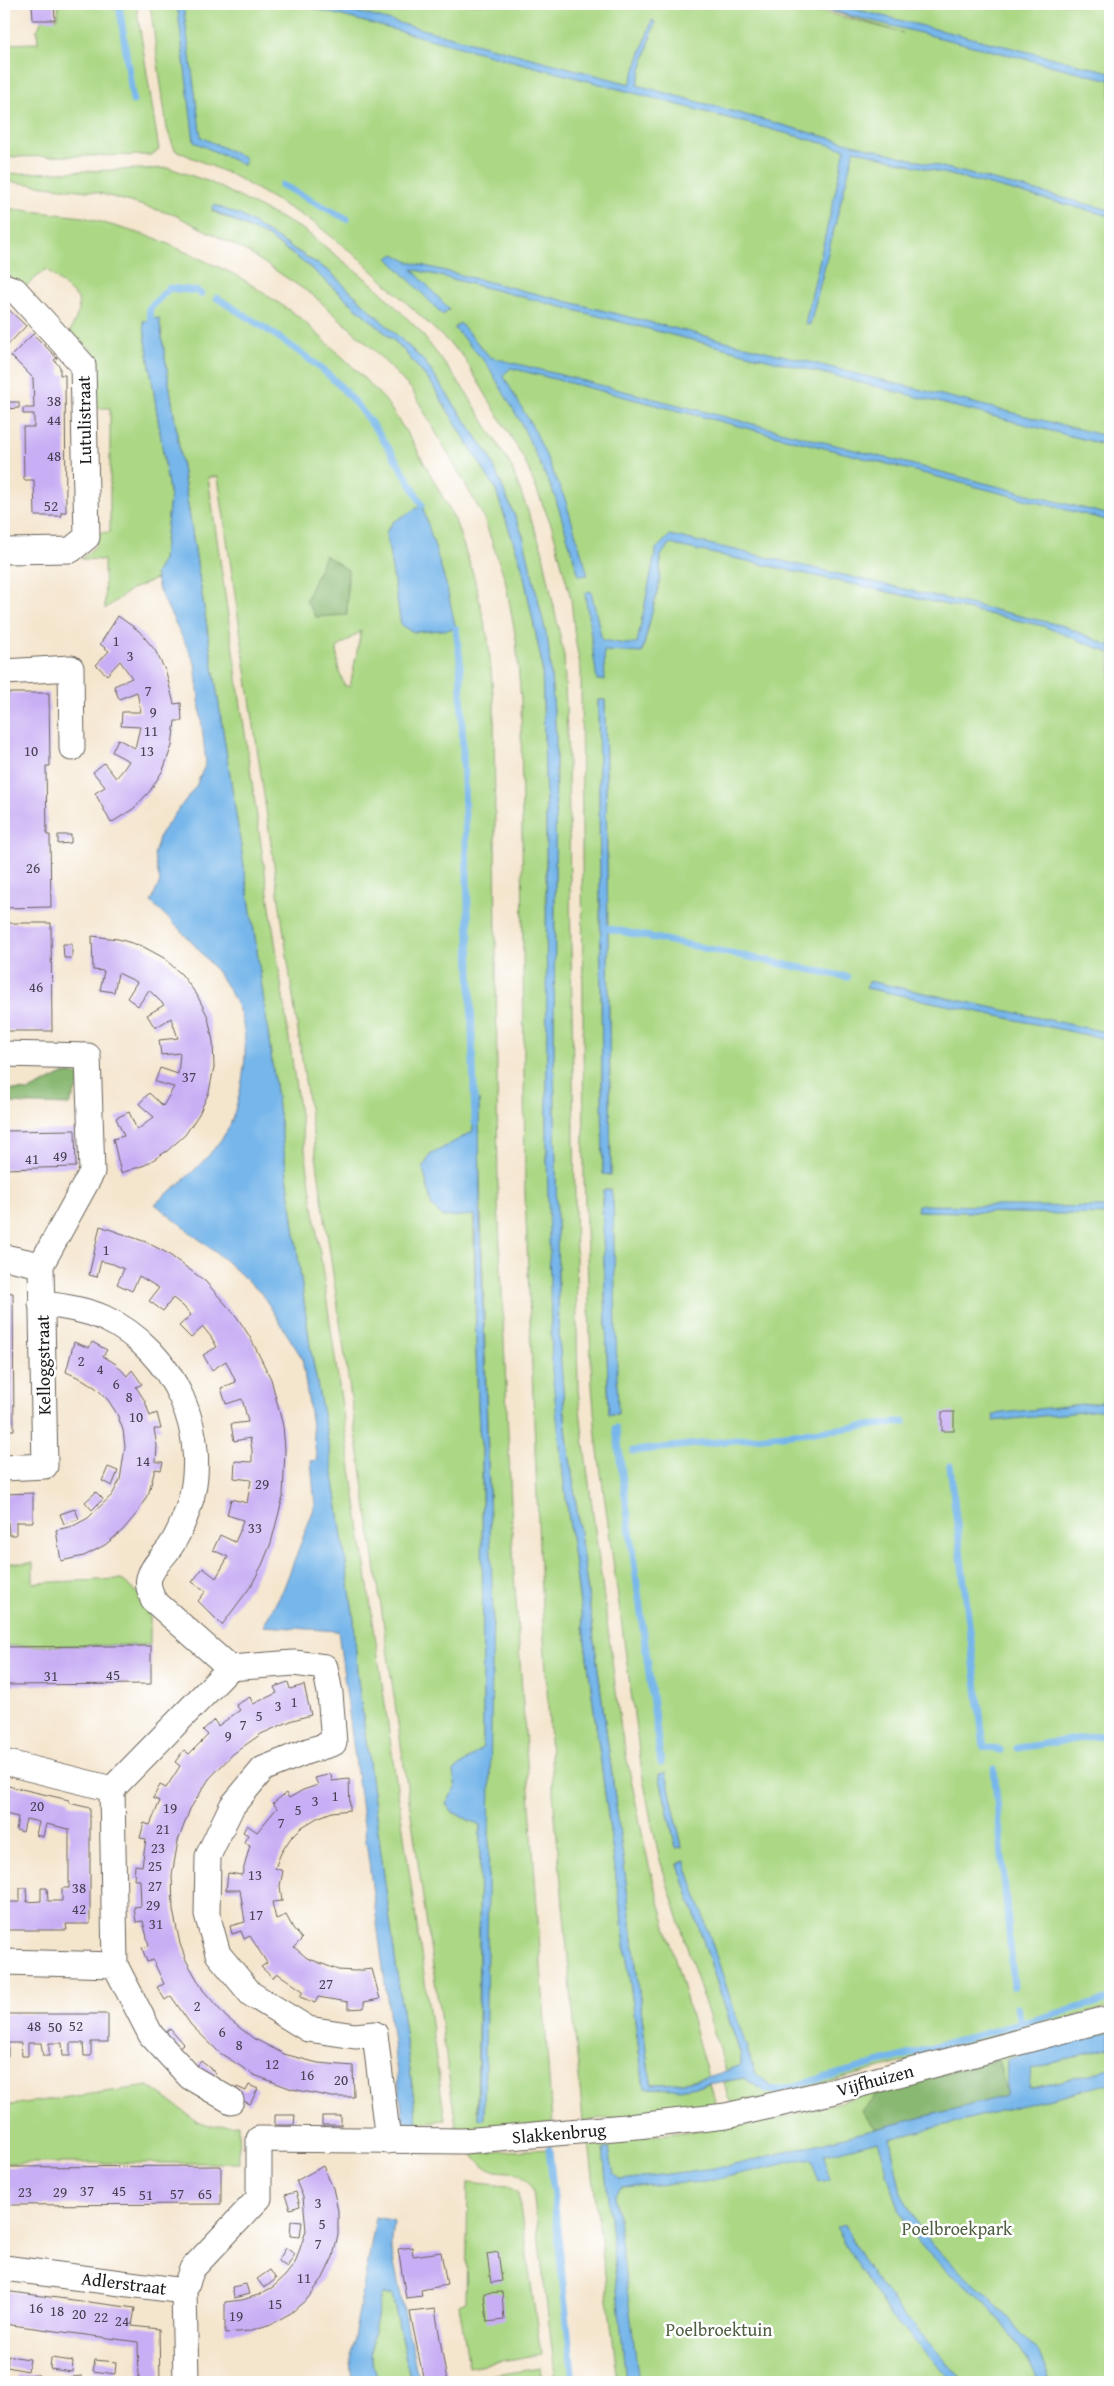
<svg xmlns="http://www.w3.org/2000/svg" width="1114" height="2386" viewBox="0 0 1114 2386" font-family="'Gentium Book Plus',serif">
<style>
.green{fill:#acd885;stroke:#647a50;fill-rule:evenodd}
.forest{fill:#89b872;stroke:#526a47}
.water{fill:#76b6ea;stroke:#496983}
.lines{fill:none;stroke-linecap:round;stroke-linejoin:round}
.stream{stroke:#76b6ea;stroke-width:7}
.building{fill:#c8aef4}
.minor-casing{stroke:#68625a;stroke-width:27}
.minor{stroke:#fff;stroke-width:25}
.labels{text-anchor:middle;dominant-baseline:central;stroke-width:5;stroke-linejoin:round;paint-order:stroke}
.number-label{font-size:15px;fill:#474052}
.street-label{font-size:18px;fill:#1c1c1c;stroke:#fff}
.park-label{font-size:18px;fill:#4e5e41;stroke:#fff}
</style>
<rect width="100%" height="100%" fill="#fff"/>
<filter id="ink" filterUnits="userSpaceOnUse"><feTurbulence type="fractalNoise" baseFrequency=".02" numOctaves="2"/><feDisplacementMap in="SourceGraphic" scale="10" xChannelSelector="R" yChannelSelector="G"/><feConvolveMatrix kernelMatrix="1 2 1 2 8 2 1 2 1" color-interpolation-filters="sRGB"/></filter>
<filter id="wash" filterUnits="userSpaceOnUse"><feTurbulence type="fractalNoise" baseFrequency=".0096" numOctaves="4" result="noise"/><feDisplacementMap in="SourceGraphic" scale="20" xChannelSelector="R" yChannelSelector="G"/><feGaussianBlur stdDeviation="1.12" result="paint"/><feColorMatrix in="noise" values="0 0 0 0 0 0 0 0 0 0 0 0 0 0 0 0 0 1.4 0 .05"/><feComposite in="paint" operator="in"/></filter>
<g filter="url(#wash)">
<rect width="100%" height="100%" fill="#f4e5cd"/>
<g class="green">
<polygon points="58,4 136,4 159,150 151,155 4,157 4,44 38,43 37,29 39,27 42,18 58,18"/>
<path d="M150 4H794L903 33 807 4H1110V437L1095 443 1110 447V2007L738 2106 728 2099 724 2082 744 2078 766 2092 771 2086 755 2073 684 1861 678 1864 741 2056V2065L726 2071 660 1860 652 1825 642 1773 596 1436 592 1385 584 1177 581 670 575 639 571 599 552 527 524 459 463 356 360 259 313 222 234 176 175 150 167 129ZM661 560 659 584 642 653 638 643ZM598 700H605L611 1175 603 1174ZM611 1189 613 1203 617 1414H609L602 1202 603 1190ZM666 1773 682 1847 676 1848 659 1774Z"/>
<path d="M169 168 210 182 304 230 375 286 419 330 466 392 511 466 542 549 564 656 568 761 578 1389 583 1437 621 1730 648 1862 708 2077 674 2084H652L648 2066 625 1873 566 1428 559 1338 554 1055 556 734 548 642 523 536 489 455 424 361 330 272 242 216 214 206 212 211 268 237 306 264 399 345 431 383 495 488 522 567 542 664 546 806 547 1159 563 1475 643 2081 645 2088C668 2090 688 2087 710 2084L715 2101 710 2110 583 2121 554 1807 540 1572 525 1194 521 701 516 639 505 579 483 516 412 390 372 348 314 296 246 251 175 215 95 192 4 181V174Z"/>
<path d="M4 208 83 217 155 238 238 276 298 316 352 366 385 400 414 444 455 520 474 577 488 638 494 703 498 1200 514 1574 552 2123 458 2134 456 2126 218 477H208L445 2120 417 2123 357 1673 354 1619 329 1446 310 1346 257 950 159 318 143 321 170 498 163 560 155 574 156 579 130 590 105 609 104 560 81 559 96 546V533L110 532V408H93L91 349 70 332 79 311 78 298 46 269 23 289 4 271ZM361 631 350 687 344 685 338 667 337 648ZM478 1103 490 1524 477 2111 480 1826 451 1811 446 1803 456 1788 453 1772 483 1747 482 1449 479 1429 476 1354 472 1132Z"/>
<polygon points="4,1563 33,1563 33,1583 121,1579 150,1603 150,1645 4,1646"/>
<polygon points="1110,2027 1110,2382 618,2382 589,2143 767,2122"/>
<polygon points="149,2086 198,2122 209,2126 238,2124 239,2163 4,2163 4,2103 10,2105"/>
<path d="M549 2149 573 2382H556L533 2192C516 2154 494 2189 472 2153Z"/>
<polygon points="468,2182 508,2186 518,2193 541,2354 469,2367 459,2304 466,2301"/>
<polygon points="382,2295 392,2295 411,2382 382,2382 371,2362 372,2340"/>
<polygon points="540,2368 542,2382 452,2382"/>
</g>
<g class="forest">
<polygon points="325,555 348,570 347,615 316,617 306,601"/>
<polygon points="63,1074 84,1074 69,1105 4,1103 4,1089 29,1091"/>
<polygon points="998,2059 1007,2096 875,2129 862,2111 876,2094"/>
</g>
<g class="water">
<polygon points="177,4 183,4 201,137 245,158 244,165 194,142"/>
<polygon points="297,4 327,4 630,84 652,20 655,22 637,85 837,140 1110,210 1110,216 854,150 810,325 805,324 845,149"/>
<polygon points="803,4 834,4 1110,72 1110,80"/>
<path d="M214 205 242 216 330 272 424 361 489 455 523 536 548 642 556 734 554 1055 559 1338 566 1428 625 1873 648 2066 652 2084C683 2085 713 2077 741 2065V2056L678 1864 685 1861 755 2073 771 2086 766 2092 744 2078 679 2089 645 2088 643 2081 563 1475 552 1371 547 1159 546 806 542 664 522 567 495 488 431 383 399 345 306 264 268 237 212 210Z"/>
<polygon points="394,254 409,262 1110,437 1110,446 412,269 449,309 443,315 388,258"/>
<path d="M159 318 257 950 310 1346 329 1446 354 1619 357 1673 417 2123 404 2125 338 1631 263 1626 283 1590 315 1506 311 1461 317 1460 302 1358 262 1294 225 1260 155 1204C173 1188 199 1169 213 1150 219 1142 226 1134 230 1125 242 1093 252 1043 239 1010 223 970 182 931 151 902L160 882 154 855 160 834 196 786 206 763 195 663 159 590 155 574 163 560 170 498 143 321Z"/>
<polygon points="460,323 490,357 1110,515 1110,521 511,368 503,375 536,433 565,499 588,575 579,576 555,496 521,423 487,364 454,328"/>
<polygon points="422,505 446,584 456,629 414,632 401,625 386,532 393,522"/>
<polygon points="670,535 1064,626 1110,646 1110,653 1043,626 669,544 661,556 659,584 642,653 604,651 605,680 597,680 585,593 591,591 602,640 625,644 637,643 656,549"/>
<polygon points="598,700 605,700 611,1175 603,1174"/>
<polygon points="869,981 1110,1033 1110,1040 866,988"/>
<polygon points="479,1100 480,1216 493,1614 484,2119 478,2120 480,1826 451,1811 446,1803 456,1788 453,1772 483,1747 482,1449 479,1429 476,1354 475,1215 444,1217 432,1207 423,1168 430,1155 472,1132"/>
<polygon points="611,1189 613,1203 618,1414 609,1414 602,1202 603,1190"/>
<polygon points="918,1205 1110,1207 1110,1215 917,1211"/>
<polygon points="1110,1401 1110,1409 994,1421 993,1414"/>
<polygon points="666,1773 682,1847 676,1848 659,1774"/>
<path d="M1110 2032V2047L1031 2069 1029 2089 1110 2069V2083L890 2139 901 2193 920 2229 941 2253 989 2297 1038 2352 1051 2382H1040C1025 2355 1008 2328 986 2304 961 2278 929 2262 910 2230 892 2200 888 2172 878 2141L824 2155 829 2180 819 2182 811 2159H804L705 2182 621 2187 615 2195 639 2382H626L603 2149 609 2148 614 2175 621 2180 730 2166 1006 2096 1007 2059Z"/>
<polygon points="376,2217 394,2221 391,2248 419,2382 411,2382 392,2295 382,2295 372,2340 371,2362 382,2382 352,2381 350,2360"/>
<path d="M845 2225C853 2242 862 2260 873 2276 900 2314 934 2346 964 2382H953L892 2317 859 2268 836 2228Z"/>
</g>
<g class="lines">
<g class="stream">
<polyline points="119,4 133,101"/>
<polyline points="282,185 347,219"/>
<path d="M217 298C254 321 290 343 324 371 362 403 399 461 422 505"/>
<polyline points="151,321 149,309 169,288 197,291 201,294"/>
<polyline points="456,629 460,660 475,1123"/>
<polyline points="605,928 847,977"/>
<polyline points="616,1428 661,1763"/>
<polyline points="633,1451 904,1422"/>
<polyline points="950,1466 984,1747 1000,1750"/>
<polyline points="1017,1748 1110,1734"/>
<polyline points="994,1769 1014,1987"/>
<polyline points="1017,2007 1020,2024"/>
<polyline points="766,2089 779,2090 1110,1999"/>
<polyline points="549,2149 573,2382"/>
</g>
</g>
<g id="blocks">
<g class="building">
<polygon points="32,4 54,4 55,20 33,20"/>
<polygon points="4,305 26,326 4,349"/>
<polygon points="33,334 57,358 54,360 60,367 60,375 65,375 66,512 61,512 62,516 35,516 34,480 24,480 23,427 34,427 34,414 23,414 23,408 34,408 33,378 11,356"/>
<polygon points="4,402 19,402 19,408 4,409"/>
<polygon points="118,616 139,631 155,650 166,672 174,704 181,703 182,721 175,721 172,746 163,770 150,791 133,809 111,823 95,793 105,787 93,772 104,763 116,778 123,770 129,761 112,752 118,739 135,748 140,727 121,726 122,712 141,712 137,692 119,699 114,686 132,678 120,661 107,675 96,665 109,651 100,644"/>
<polygon points="4,693 49,693 50,766 46,766 47,835 50,835 51,907 4,908 4,835 5,835"/>
<polygon points="58,835 71,835 71,843 58,844"/>
<polygon points="4,923 51,923 52,1031 4,1031"/>
<polygon points="92,936 118,939 142,946 164,958 182,975 197,995 208,1017 213,1042 214,1067 209,1092 199,1114 185,1135 167,1151 145,1165 121,1173 113,1139 124,1136 116,1118 129,1112 137,1130 154,1117 139,1104 149,1093 163,1106 174,1087 155,1082 160,1068 178,1074 180,1053 161,1055 159,1040 178,1038 171,1018 155,1028 147,1015 164,1005 149,990 138,1006 127,998 137,982 118,973 114,992 100,990 104,971 93,970"/>
<polygon points="63,944 72,944 72,958 64,958"/>
<polygon points="75,1130 76,1167 4,1169 4,1131"/>
<polygon points="100,1226 146,1242 167,1253 205,1281 237,1317 250,1337 271,1379 283,1426 285,1449 283,1497 271,1543 262,1565 251,1586 222,1625 198,1601 206,1591 192,1582 203,1568 216,1578 228,1557 213,1550 220,1535 235,1542 240,1531 243,1520 227,1515 231,1499 247,1503 251,1480 234,1478 235,1461 252,1462 252,1450 250,1438 234,1441 231,1424 248,1422 245,1410 242,1399 226,1404 221,1388 236,1382 226,1361 212,1370 203,1355 217,1347 211,1337 203,1327 191,1338 179,1326 191,1315 183,1306 173,1298 163,1311 149,1301 159,1288 139,1276 132,1291 117,1284 124,1269 113,1264 101,1261 97,1277 89,1275"/>
<polygon points="4,1292 13,1293 14,1430 4,1430"/>
<polygon points="74,1342 89,1348 92,1342 107,1350 103,1356 116,1364 127,1376 132,1370 142,1384 136,1387 145,1401 150,1416 157,1413 161,1429 154,1429 157,1446 156,1462 163,1462 161,1470 155,1469 149,1492 138,1512 123,1530 105,1545 84,1556 61,1561 56,1530 73,1526 88,1518 112,1495 120,1480 125,1447 123,1430 117,1414 108,1400 96,1388 82,1379 66,1372"/>
<rect x="942" y="1412" width="12" height="19"/>
<polygon points="108,1467 118,1471 112,1486 102,1481"/>
<polygon points="96,1492 103,1499 92,1510 85,1502"/>
<polygon points="33,1493 33,1522 16,1522 16,1535 9,1535 8,1522 4,1522 4,1494"/>
<polygon points="75,1509 79,1519 64,1524 60,1514"/>
<polygon points="92,1646 151,1646 151,1684 4,1685 4,1647"/>
<polygon points="288,1682 290,1689 304,1685 311,1715 293,1720 261,1734 233,1754 209,1779 190,1809 178,1841 172,1875 173,1910 180,1944 186,1960 203,1990 226,2017 253,2038 284,2054 318,2063 353,2066 354,2097 332,2097 292,2089 254,2075 220,2053 191,2025 171,1996 165,2000 157,1987 164,1984 153,1960 147,1962 142,1948 149,1946 143,1921 136,1922 134,1907 141,1906 140,1880 134,1880 135,1865 142,1866 146,1839 140,1838 144,1823 150,1825 160,1801 153,1798 160,1785 166,1788 180,1766 175,1762 184,1750 189,1754 208,1735 203,1730 214,1720 218,1726 240,1710 236,1705 250,1697 253,1704 277,1693 274,1687"/>
<polygon points="331,1774 332,1781 349,1779 350,1810 332,1812 317,1818 302,1827 290,1839 281,1853 275,1868 283,1871 280,1886 282,1901 272,1902 276,1919 286,1915 293,1928 302,1939 294,1947 307,1958 338,1970 355,1971 372,1969 380,1999 364,2002 364,2008 348,2009 348,2002 318,1997 315,2003 300,1997 303,1991 277,1973 273,1978 261,1967 267,1963 250,1936 244,1939 241,1931 232,1934 230,1926 245,1922 240,1890 226,1890 228,1873 242,1875 250,1845 244,1842 248,1835 243,1832 247,1825 257,1832 277,1808 273,1803 286,1793 289,1798 303,1790 318,1785 315,1778"/>
<polygon points="4,1785 69,1800 69,1803 90,1808 90,1924 66,1924 67,1930 4,1930 4,1888 6,1888 7,1902 20,1902 20,1888 26,1888 27,1902 41,1901 41,1888 47,1888 48,1901 62,1901 62,1888 69,1888 69,1829 46,1824 43,1837 36,1835 39,1822 26,1819 23,1832 16,1830 18,1817 5,1814 4,1818"/>
<polygon points="4,2014 108,2014 108,2042 91,2042 91,2056 84,2056 83,2043 70,2043 70,2056 63,2056 62,2043 49,2043 49,2056 43,2056 41,2043 28,2043 28,2056 22,2056 21,2043 8,2043 8,2056 4,2056"/>
<polygon points="170,2029 183,2044 175,2050 163,2035"/>
<polygon points="201,2061 216,2073 210,2081 195,2069"/>
<polygon points="249,2085 258,2089 250,2104 233,2096 237,2087 246,2091"/>
<polygon points="275,2115 295,2115 294,2125 275,2125"/>
<rect x="322" y="2116" width="19" height="9"/>
<polygon points="221,2166 221,2204 4,2205 4,2167"/>
<polygon points="323,2166 333,2188 338,2211 338,2234 333,2257 323,2278 308,2298 291,2313 271,2324 249,2331 225,2333 225,2302 242,2300 258,2295 273,2287 285,2276 295,2263 306,2231 303,2197 296,2181"/>
<polygon points="296,2192 300,2206 290,2209 285,2195"/>
<polygon points="291,2221 302,2222 300,2237 290,2236"/>
<polygon points="412,2247 413,2256 441,2252 447,2285 421,2290 422,2296 406,2298 398,2249"/>
<polygon points="286,2248 295,2254 287,2267 278,2261"/>
<polygon points="498,2252 502,2281 491,2283 487,2254"/>
<polygon points="270,2270 276,2279 264,2288 257,2279"/>
<polygon points="246,2284 249,2294 234,2298 232,2287"/>
<polygon points="4,2291 135,2308 132,2326 159,2329 160,2382 139,2382 138,2342 4,2324"/>
<polygon points="502,2292 504,2320 487,2322 484,2293"/>
<polygon points="435,2309 447,2381 424,2382 410,2312"/>
<polygon points="8,2356 30,2359 28,2371 7,2367"/>
<polygon points="51,2358 73,2361 72,2372 50,2369"/>
<polygon points="95,2360 116,2362 115,2374 93,2371"/>
<polygon points="28,2375 39,2375 39,2382 17,2382 17,2376"/>
<polygon points="82,2376 83,2382 61,2382 60,2378"/>
<polygon points="126,2378 126,2382 104,2382 104,2379"/>
</g>
</g>
</g>
<g filter="url(#ink)">
<use href="#blocks" fill-opacity="0" stroke="#68625a" stroke-width="1"/>
<g class="lines">
<defs>
<g id="minor">
<polyline points="4,286 15,290 83,365 87,537 71,550 4,551"/>
<polyline points="4,672 71,668 72,748"/>
<polyline points="4,1054 88,1056 92,1172 41,1265 45,1466 4,1468"/>
<polyline points="4,1257 41,1265"/>
<path d="M41 1304C63 1306 84 1309 104 1318 174 1350 213 1436 188 1509 183 1523 177 1538 168 1550 162 1558 152 1567 149 1578 147 1585 151 1594 153 1600L230 1668"/>
<polyline points="230,1668 294,1663 325,1667 330,1693 334,1743 308,1751 263,1769 232,1806 208,1856 207,1914 218,1954 251,1994 308,2029 355,2036 375,2034 388,2141"/>
<polyline points="4,1762 112,1789"/>
<polyline points="4,1962 115,1965 151,2035 190,2077 231,2101"/>
<polyline points="115,1965 112,1789 230,1668"/>
<polyline points="4,2268 184,2291"/>
<polyline points="186,2382 184,2291 192,2269 259,2198 259,2139 464,2141 637,2126 726,2116 835,2091 1110,2018"/>
</g>
</defs>
<use href="#minor" class="minor-casing"/>
<use href="#minor" class="minor"/>
</g>
</g>
<g class="labels">
<g class="number-label">
<text x="54" y="400">38</text>
<text x="54" y="419">44</text>
<text x="54" y="455">48</text>
<text x="51" y="505">52</text>
<text x="116" y="640">1</text>
<text x="130" y="655">3</text>
<text x="148" y="690">7</text>
<text x="153" y="711">9</text>
<text x="151" y="730">11</text>
<text x="31" y="750">10</text>
<text x="147" y="750">13</text>
<text x="33" y="867">26</text>
<text x="36" y="986">46</text>
<text x="189" y="1076">37</text>
<text x="60" y="1155">49</text>
<text x="32" y="1158">41</text>
<text x="106" y="1249">1</text>
<text x="81" y="1360">2</text>
<text x="100" y="1368">4</text>
<text x="116" y="1383">6</text>
<text x="129" y="1396">8</text>
<text x="136" y="1416">10</text>
<text x="143" y="1460">14</text>
<text x="262" y="1483">29</text>
<text x="255" y="1527">33</text>
<text x="113" y="1674">45</text>
<text x="51" y="1675">31</text>
<text x="294" y="1701">1</text>
<text x="278" y="1705">3</text>
<text x="259" y="1715">5</text>
<text x="243" y="1724">7</text>
<text x="228" y="1735">9</text>
<text x="335" y="1795">1</text>
<text x="315" y="1800">3</text>
<text x="37" y="1805">20</text>
<text x="170" y="1807">19</text>
<text x="298" y="1809">5</text>
<text x="281" y="1822">7</text>
<text x="163" y="1828">21</text>
<text x="158" y="1847">23</text>
<text x="155" y="1865">25</text>
<text x="255" y="1874">13</text>
<text x="155" y="1885">27</text>
<text x="79" y="1887">38</text>
<text x="153" y="1904">29</text>
<text x="79" y="1908">42</text>
<text x="256" y="1914">17</text>
<text x="156" y="1923">31</text>
<text x="326" y="1983">27</text>
<text x="197" y="2005">2</text>
<text x="34" y="2025">48</text>
<text x="76" y="2025">52</text>
<text x="55" y="2026">50</text>
<text x="222" y="2031">6</text>
<text x="239" y="2044">8</text>
<text x="272" y="2063">12</text>
<text x="307" y="2074">16</text>
<text x="341" y="2079">20</text>
<text x="87" y="2190">37</text>
<text x="119" y="2190">45</text>
<text x="25" y="2191">23</text>
<text x="60" y="2191">29</text>
<text x="177" y="2193">57</text>
<text x="205" y="2193">65</text>
<text x="146" y="2194">51</text>
<text x="318" y="2202">3</text>
<text x="322" y="2223">5</text>
<text x="318" y="2243">7</text>
<text x="304" y="2277">11</text>
<text x="275" y="2303">15</text>
<text x="36" y="2307">16</text>
<text x="57" y="2310">18</text>
<text x="79" y="2313">20</text>
<text x="236" y="2315">19</text>
<text x="101" y="2316">22</text>
<text x="122" y="2320">24</text>
</g>
<g class="street-label">
<text transform="translate(84 420) rotate(-91)">Lutulistraat</text>
<text transform="translate(43 1365) rotate(-91)">Kelloggstraat</text>
<text transform="translate(875 2080) rotate(-15)">Vijfhuizen</text>
<text transform="translate(559 2133) rotate(-5)">Slakkenbrug</text>
<text transform="translate(124 2283) rotate(7)">Adlerstraat</text>
</g>
<g class="park-label">
<text x="957" y="2228">Poelbroekpark</text>
<text x="719" y="2329">Poelbroektuin</text>
</g>
</g>
<rect width="1114" height="2386" fill="none" stroke="#fff" stroke-width="20"/>
</svg>
